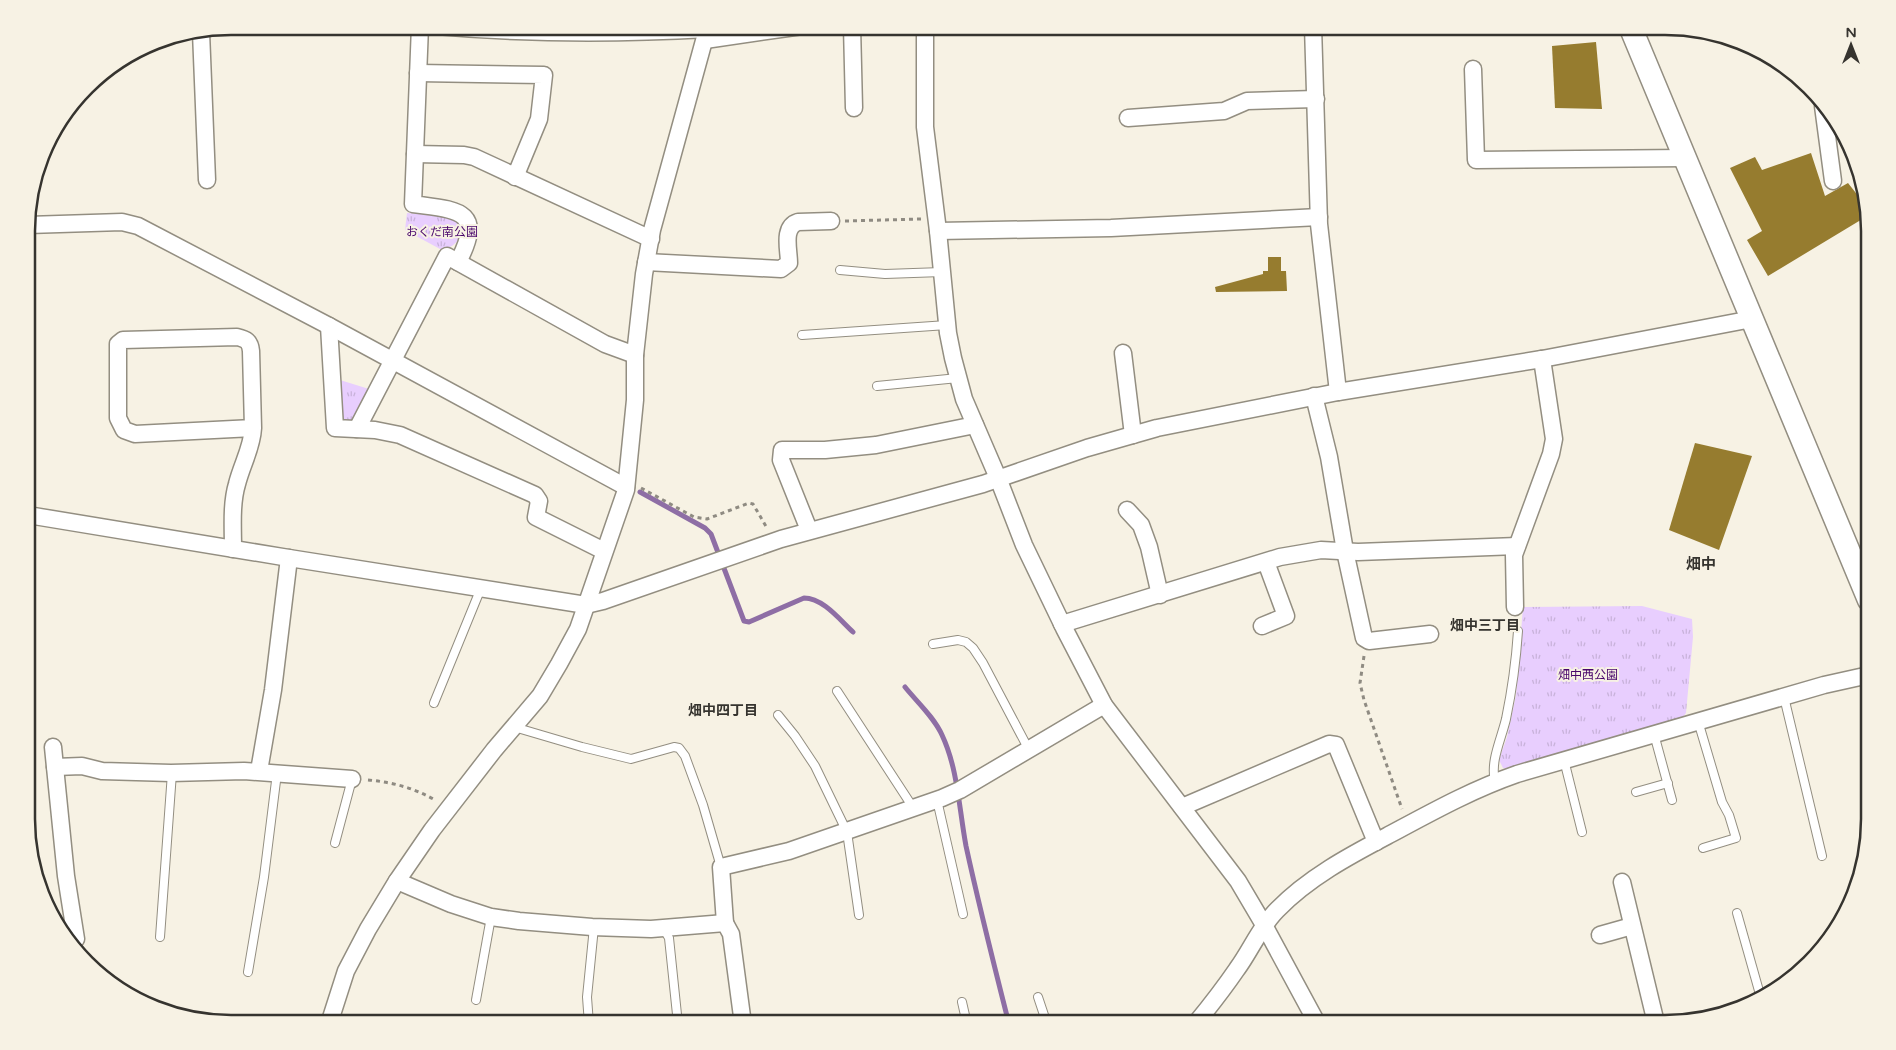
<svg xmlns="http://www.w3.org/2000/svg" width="1896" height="1050" viewBox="0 0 1896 1050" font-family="'Varela Round','Noto Sans JP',sans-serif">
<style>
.park{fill:url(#park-tufts)}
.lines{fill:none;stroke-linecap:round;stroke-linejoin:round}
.stream{stroke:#8e6ea5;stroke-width:5}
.building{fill:#967c2f}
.lane-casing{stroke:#938e81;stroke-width:10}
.street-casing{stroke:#938e81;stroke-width:19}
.secondary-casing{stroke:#938e81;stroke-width:25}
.path{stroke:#8f8b82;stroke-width:3;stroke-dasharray:4 4;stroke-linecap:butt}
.lane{stroke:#fff;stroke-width:8}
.street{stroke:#fff;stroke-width:16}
.secondary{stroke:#fff;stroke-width:22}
.labels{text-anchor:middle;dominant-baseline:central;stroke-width:4;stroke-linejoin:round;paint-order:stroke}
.park-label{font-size:12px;fill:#48056b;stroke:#f7f2e4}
.neighbourhood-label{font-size:14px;font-weight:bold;fill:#36342f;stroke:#f7f2e4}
.quarter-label{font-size:15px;font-weight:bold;fill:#36342f;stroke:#f7f2e4}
.rim{fill:none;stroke:#36342f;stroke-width:2.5}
</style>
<defs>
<pattern id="park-tufts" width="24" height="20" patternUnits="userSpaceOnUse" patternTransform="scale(1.25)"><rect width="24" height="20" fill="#e8cefe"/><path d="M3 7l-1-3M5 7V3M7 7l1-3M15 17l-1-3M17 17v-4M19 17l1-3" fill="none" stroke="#c8b2da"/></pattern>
</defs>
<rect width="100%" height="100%" fill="#f7f2e4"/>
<g class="park">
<path d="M407 213 450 216C470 226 459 250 440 249L405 230Z"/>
<polygon points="340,380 369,389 353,420 340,420"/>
<polygon points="1642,606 1692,619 1693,637 1686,713 1683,717 1512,769 1503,768 1499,760 1507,737 1516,695 1523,607"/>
</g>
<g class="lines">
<g class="stream">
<path d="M640 492 705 528 711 534 744 621 749 622 804 598C823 598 840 620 853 632"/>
<path d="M905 687C917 702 934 717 942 735 958 769 959 809 966 846 979 906 994 965 1009 1024"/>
</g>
</g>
<g class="building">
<polygon points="1596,42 1602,109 1555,108 1552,46"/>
<polygon points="1811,153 1825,196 1848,183 1867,207 1869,215 1768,276 1747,240 1762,231 1730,168 1755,157 1762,170"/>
<polygon points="1268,257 1281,257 1281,271 1286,271 1287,291 1216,292 1215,287 1263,274 1263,271 1268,271"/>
<polygon points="1695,443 1752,456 1719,550 1669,530"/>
</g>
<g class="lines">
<defs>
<g id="lane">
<polyline points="840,270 885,274 942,272"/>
<polyline points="802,335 947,325"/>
<polyline points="877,386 958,378"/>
<polyline points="933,644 958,640 966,642 973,648 983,663 1029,750"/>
<polyline points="837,691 914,809"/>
<polyline points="1784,697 1822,856"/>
<polyline points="434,703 481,588"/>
<polyline points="778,715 795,736 815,766 847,832 859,915"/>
<polyline points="1698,721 1722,802 1729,815 1736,838 1703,848"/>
<polyline points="514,727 582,747 631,759 674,747 679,748 685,756 703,805 721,867"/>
<polyline points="1654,734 1672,800"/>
<polyline points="1564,760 1582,832"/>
<path d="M1495 782C1490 761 1501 740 1506 719 1512 690 1516 661 1518 631"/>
<polyline points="1636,792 1668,783"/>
<polyline points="937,800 963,914"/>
<polyline points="335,843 352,779"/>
<polyline points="1737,913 1761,998"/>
<polyline points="663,928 669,938 678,1024"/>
<polyline points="160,937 172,773"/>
<polyline points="248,972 264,877 277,773"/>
<polyline points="1038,997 1047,1024"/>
<polyline points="476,1000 491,917"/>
<polyline points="962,1002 967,1024"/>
<polyline points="589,1024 587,997 594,927"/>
</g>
<g id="street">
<path d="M420 26 413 204C456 210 486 209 458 262"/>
<path d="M437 26C527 34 617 34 708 29"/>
<polyline points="852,26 854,108"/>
<polyline points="925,26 925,127 938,231 948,333 953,358 964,399 998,478 1024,545 1064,628 1104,705 1238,881 1264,925 1317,1023"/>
<polyline points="1313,26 1319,224 1338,392"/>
<polyline points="201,32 207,180"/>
<polyline points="705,40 802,26"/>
<polyline points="1473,69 1476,160 1685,158"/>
<polyline points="418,73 544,75 539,119 515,177"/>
<polyline points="1823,106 1833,181"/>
<polyline points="1128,118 1224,111 1247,101 1316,99"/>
<polyline points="415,154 464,155 474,157 651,239"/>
<polyline points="28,225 122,222 138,226 329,326 626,487"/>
<polyline points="938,231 1111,228 1319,217"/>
<path d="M646 262 781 269 789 263C789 250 782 227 798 222L831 221"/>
<polyline points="329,326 335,428 375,430 400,435 535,495 539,501 536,517 604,551"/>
<polyline points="1123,353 1133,435"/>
<polyline points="1314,396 1329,457 1345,551 1364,638 1369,641 1430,634"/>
<polyline points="357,429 447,256 605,344 635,355"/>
<polyline points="1127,510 1141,525 1149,547 1160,595"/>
<polyline points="28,515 289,558 586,605 603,601 781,539 983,484 1087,448 1157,428 1338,392 1542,359 1752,319"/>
<polyline points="809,530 781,460 782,450 825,450 876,445 975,425"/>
<path d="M233 549C233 528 231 504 237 484 242 464 252 448 253 428L251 351C250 341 246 339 237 337L123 340 118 344V418L124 430 135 434 253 428"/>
<polyline points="1515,607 1514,555 1551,454 1554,439 1542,359"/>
<polyline points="1062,624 1280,557 1321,550 1358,552 1517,546"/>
<polyline points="1262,626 1286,616 1266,562"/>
<polyline points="53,747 66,876 76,939"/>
<polyline points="55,767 82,766 102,771 171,773 244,771 352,779"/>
<polyline points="259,771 273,690 289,558"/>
<polyline points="1182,807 1329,744 1336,745 1376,842"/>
<polyline points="397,881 451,904 491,917 519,921 592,927 651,929 725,923 731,934 743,1024"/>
<polyline points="1622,882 1656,1023"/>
<polyline points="725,923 721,867 789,851 942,798 960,790 1104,705"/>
<polyline points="1600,935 1632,926"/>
<path d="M1196 1023C1210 1006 1224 988 1237 969 1251 950 1260 927 1277 910 1308 878 1349 856 1387 836 1430 813 1471 790 1517 774L1824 685 1869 675"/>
<polyline points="329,1024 346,971 368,929 397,881 432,830 494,750 540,696 559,664 578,629 626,490 635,400 635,355 644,274 652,230 708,26"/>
</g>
<polyline id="secondary" points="1630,26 1869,600"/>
</defs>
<use href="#lane" class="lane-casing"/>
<use href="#street" class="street-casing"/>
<use href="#secondary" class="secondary-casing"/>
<g class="path">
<polyline points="845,221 921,219"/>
<polyline points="641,488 694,517 707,519 749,503 753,504 767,528"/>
<polyline points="1364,656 1360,683 1364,700 1402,809"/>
<path d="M368 780C392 782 414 788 435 800"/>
</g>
<use href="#lane" class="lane"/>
<use href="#street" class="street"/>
<use href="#secondary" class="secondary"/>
</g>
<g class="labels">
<g class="park-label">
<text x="442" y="232">おくだ南公園</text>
<text x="1588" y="675">畑中西公園</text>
</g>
<g class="neighbourhood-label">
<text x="1485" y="625">畑中三丁目</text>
<text x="723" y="710">畑中四丁目</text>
</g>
<g class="quarter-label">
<text x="1701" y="564">畑中</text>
</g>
</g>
<path d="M0 0H1896V1050H0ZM231 35H1665A196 196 0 0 1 1861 231V819A196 196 0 0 1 1665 1015H231A196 196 0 0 1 35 819V231A196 196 0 0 1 231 35Z" fill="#f7f2e4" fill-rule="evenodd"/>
<path class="rim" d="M231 35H1665A196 196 0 0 1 1861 231V819A196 196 0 0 1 1665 1015H231A196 196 0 0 1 35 819V231A196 196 0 0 1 231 35Z"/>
<g transform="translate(1851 45)" stroke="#f7f2e4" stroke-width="4" paint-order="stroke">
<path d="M0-4L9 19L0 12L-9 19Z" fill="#36342f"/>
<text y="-8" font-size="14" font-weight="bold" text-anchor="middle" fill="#36342f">N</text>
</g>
</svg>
